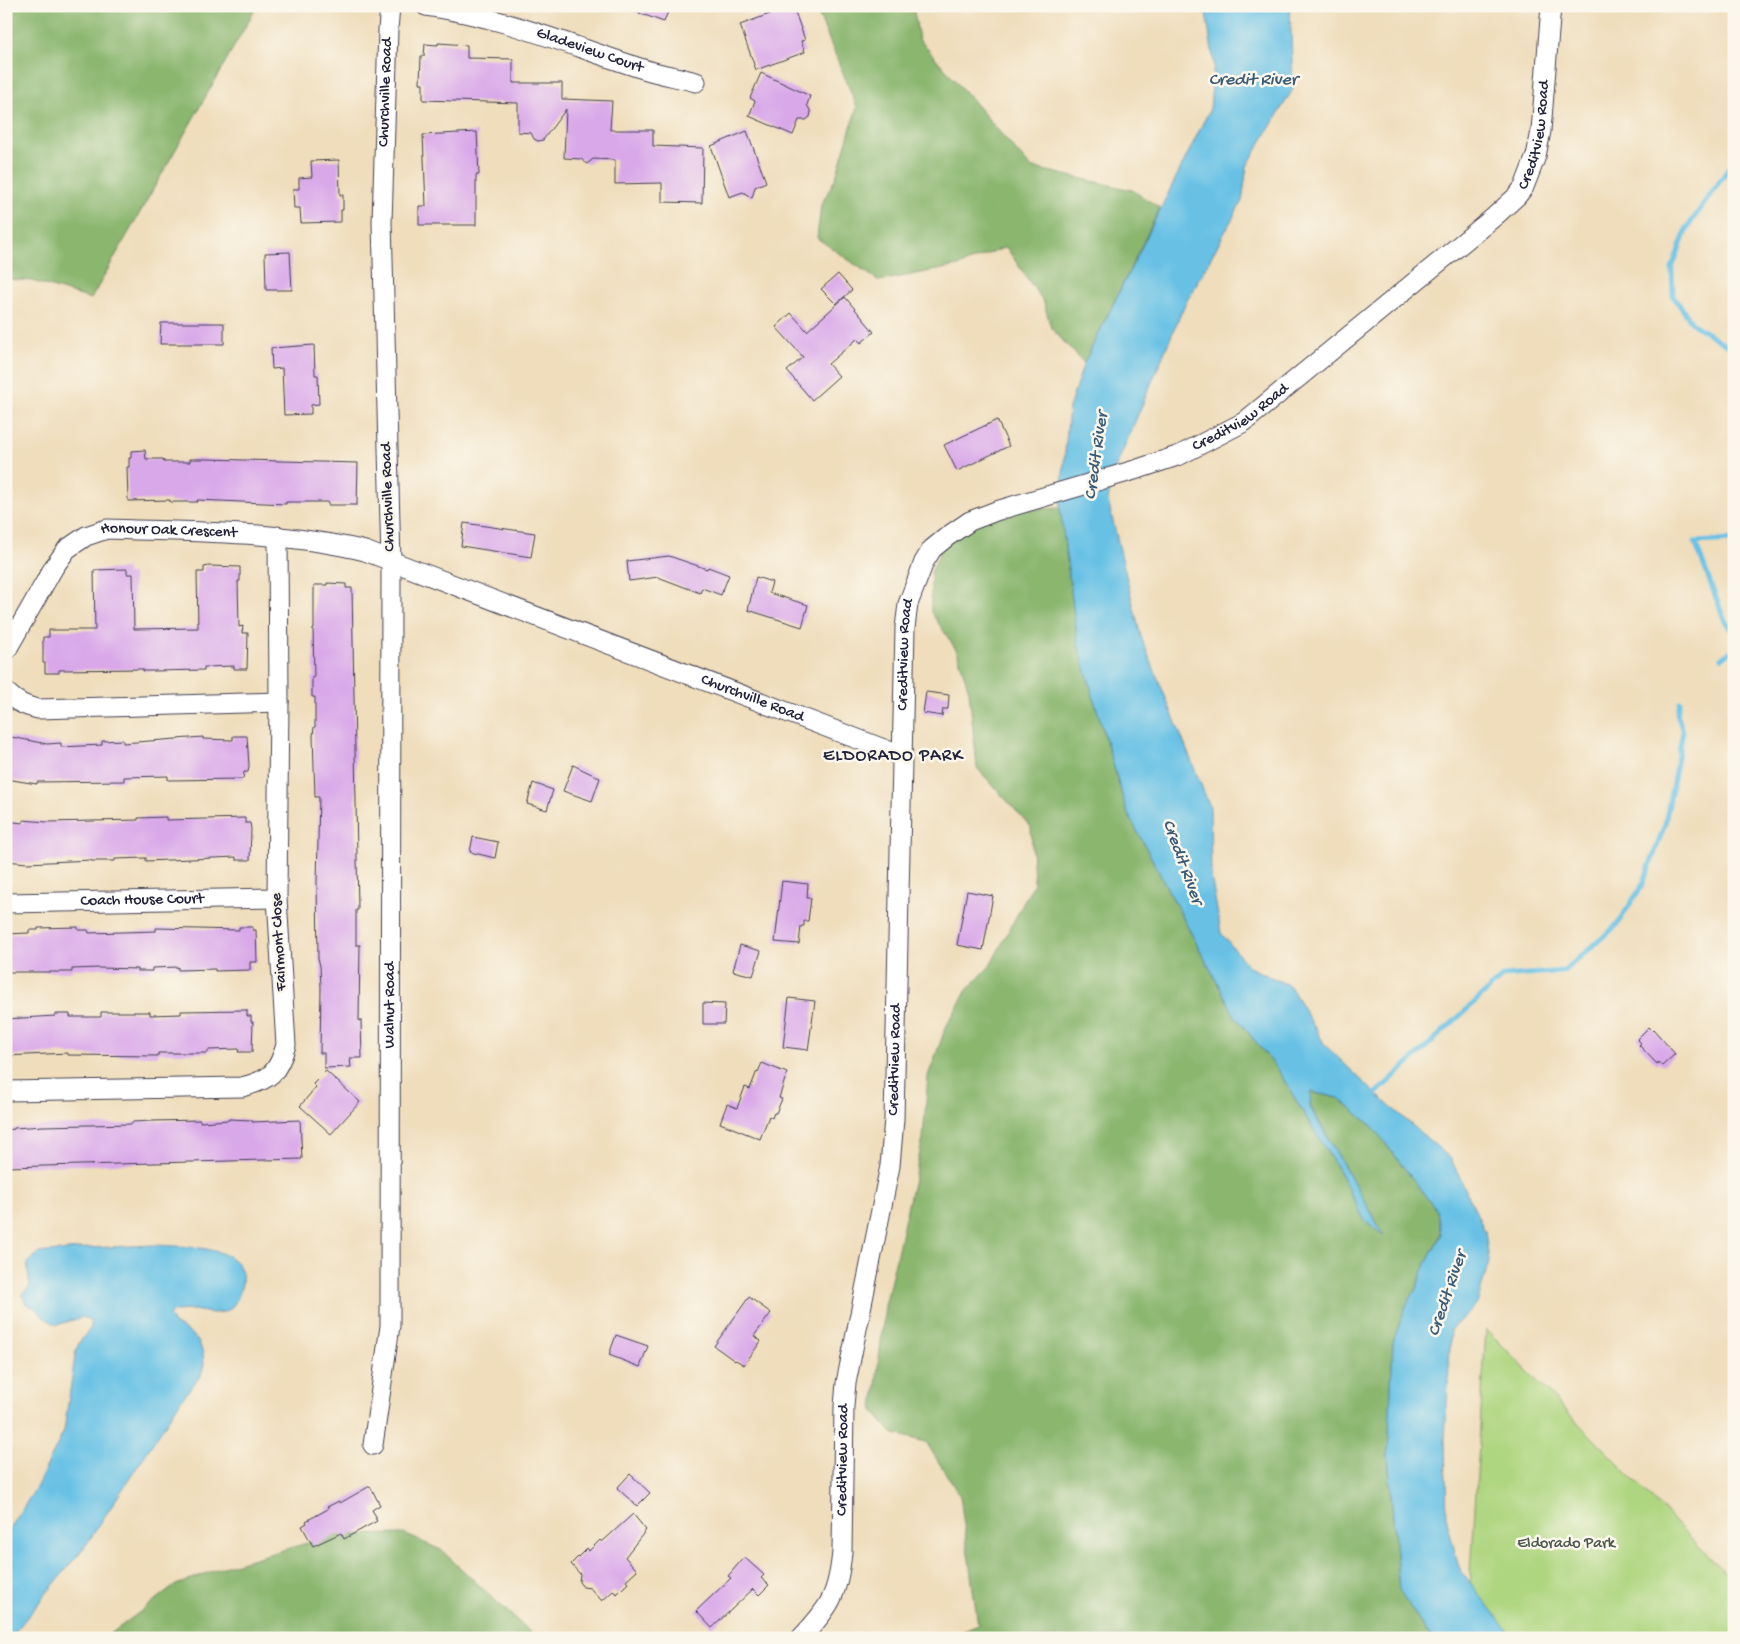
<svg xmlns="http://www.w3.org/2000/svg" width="1740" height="1644" viewBox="0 0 1740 1644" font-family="'Gochi Hand',sans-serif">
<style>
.green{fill:#aed57f;stroke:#687c5d}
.forest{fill:#8ab66e;stroke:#566c54}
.water{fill:#67c1e5;stroke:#447290}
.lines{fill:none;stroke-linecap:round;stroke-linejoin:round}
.stream{stroke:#67c1e5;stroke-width:5}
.building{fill:#d9a8e9}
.minor-casing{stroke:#413e4e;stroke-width:21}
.minor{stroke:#fff;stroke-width:19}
.labels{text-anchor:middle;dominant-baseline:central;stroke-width:5;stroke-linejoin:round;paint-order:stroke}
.street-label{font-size:16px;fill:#22223b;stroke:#fbf7ec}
.park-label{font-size:16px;fill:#4c584f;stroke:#fbf7ec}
.water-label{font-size:18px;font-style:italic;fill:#3a5a76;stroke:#fbf7ec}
.neighbourhood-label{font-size:18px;letter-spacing:1px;fill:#22223b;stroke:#fbf7ec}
</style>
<rect width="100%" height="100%" fill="#fbf7ec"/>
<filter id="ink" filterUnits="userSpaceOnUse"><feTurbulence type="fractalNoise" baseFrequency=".02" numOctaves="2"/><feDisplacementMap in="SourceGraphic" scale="10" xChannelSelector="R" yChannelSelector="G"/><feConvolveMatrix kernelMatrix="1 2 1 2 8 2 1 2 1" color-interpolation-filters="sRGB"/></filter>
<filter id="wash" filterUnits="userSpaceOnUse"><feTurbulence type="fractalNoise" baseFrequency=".0096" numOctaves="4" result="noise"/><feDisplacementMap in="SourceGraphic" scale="20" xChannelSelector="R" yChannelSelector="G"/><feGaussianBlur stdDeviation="1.12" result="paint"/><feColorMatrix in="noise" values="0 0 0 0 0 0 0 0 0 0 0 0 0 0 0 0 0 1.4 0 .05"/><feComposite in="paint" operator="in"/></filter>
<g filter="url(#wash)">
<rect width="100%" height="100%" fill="#efddbb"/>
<polygon class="green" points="1486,1329 1734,1582 1734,1638 1467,1638"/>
<g class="forest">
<polygon points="6,6 257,6 91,299 32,281 6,279"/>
<polygon points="818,6 913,6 919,39 1030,167 1132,190 1160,208 1084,363 1051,328 1044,303 1006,247 958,266 879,281 817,238 821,205 836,177 857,107 818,13"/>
<polygon points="1060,508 1078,644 1127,812 1235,1016 1276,1067 1340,1173 1365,1221 1383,1234 1310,1106 1310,1092 1339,1098 1373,1127 1437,1211 1441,1234 1425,1266 1417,1287 1406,1306 1393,1342 1388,1456 1399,1590 1431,1638 947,1638 978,1625 960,1496 926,1442 892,1433 873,1411 885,1306 923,1139 928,1076 946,1027 967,990 990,966 1034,883 1031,827 977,768 969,691 957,651 931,612 931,572 951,527 983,511"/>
<polygon points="404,1534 441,1550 536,1638 105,1638 176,1585 220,1568 335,1535"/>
</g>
<g class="water">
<polygon points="1205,6 1290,6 1293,89 1247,166 1242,201 1184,306 1112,476 1108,501 1141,637 1210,807 1211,876 1221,933 1249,967 1290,986 1325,1045 1376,1094 1451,1159 1485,1231 1489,1261 1477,1304 1451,1329 1445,1439 1447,1521 1459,1568 1502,1624 1516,1638 1431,1638 1399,1590 1388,1456 1393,1342 1406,1306 1417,1287 1425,1266 1441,1235 1437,1211 1373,1127 1339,1098 1311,1092 1310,1107 1384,1235 1365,1221 1340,1173 1276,1067 1235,1016 1127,812 1078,644 1060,508 1069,408 1084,363 1210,109 1214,63"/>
<path d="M154 1245C179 1247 248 1243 242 1283 241 1292 236 1305 228 1310 217 1316 204 1311 193 1310 187 1310 180 1311 174 1311L169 1316 174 1324 193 1335 199 1343 203 1353 204 1364 201 1375 181 1400 86 1545 10 1638H6V1535L37 1486 64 1431 76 1350 80 1341 91 1328V1322L83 1317 57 1325 43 1317 37 1309 26 1304 22 1294 30 1287 27 1263 39 1253 88 1248Z"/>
</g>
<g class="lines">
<g class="stream">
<polyline points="1734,161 1687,228 1672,268 1673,296 1693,324 1734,350"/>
<polyline points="1734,540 1695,542 1724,619 1734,634"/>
<polyline points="1722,658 1734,649"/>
<polyline points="1372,1097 1503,976 1564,971 1616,926 1643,884 1665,824 1683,731 1677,714 1680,702"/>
</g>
</g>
<g id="blocks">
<g class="building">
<polygon points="626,6 670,6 664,22 625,8"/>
<polygon points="791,6 793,6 805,40 801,41 805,52 756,70 740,25"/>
<polygon points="438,43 467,45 467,58 513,59 513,83 562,83 562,99 612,101 610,130 653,130 653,146 703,148 702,203 662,202 662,183 615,184 615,160 593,159 587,164 581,159 564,158 566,109 543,140 538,141 534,139 531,133 518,132 518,103 423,100 423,83 420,83 421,56 424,56 425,44 438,45"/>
<polygon points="761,73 810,96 807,105 811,112 810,117 806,120 799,120 793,135 749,116 755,101 750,98"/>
<polygon points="747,131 766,182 755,187 752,198 743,192 729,197 711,146"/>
<polygon points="477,132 479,175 476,175 476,225 419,225 419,206 426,206 423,135"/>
<polygon points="339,160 340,195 343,195 343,210 341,210 341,222 301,223 300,208 294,208 293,189 299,189 299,178 312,177 311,161"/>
<polygon points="290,252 292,290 266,290 265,253"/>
<polygon points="838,274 852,290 836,304 821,289"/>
<polygon points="845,297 874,332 861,343 857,339 828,364 839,376 812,400 787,371 803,357 776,327 791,313 807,331"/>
<polygon points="161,323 224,323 224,344 160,344"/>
<polygon points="314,345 315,375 318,375 319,404 311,405 311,414 284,415 282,368 272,369 271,348"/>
<polygon points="997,420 1009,446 957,471 944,445"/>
<polygon points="145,450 146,459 163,459 164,462 190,462 190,459 206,459 358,463 357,505 328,505 328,502 286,502 286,504 197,500 198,502 170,502 170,500 128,501 127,467 129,467 129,458 131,458 131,451"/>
<polygon points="464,523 535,533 531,557 461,546"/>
<polygon points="669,556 707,569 708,567 729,575 721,595 702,588 700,593 658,577 629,581 627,561"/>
<polygon points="209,566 240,567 240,581 238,581 239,627 243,626 242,633 248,633 247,669 234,669 234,666 204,667 204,670 153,671 143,671 143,669 59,670 59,673 45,673 45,663 43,663 43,637 49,637 49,630 95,630 94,570 127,569 127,574 133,574 134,629 198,628 197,572 204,572 204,567"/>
<polygon points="756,577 772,582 769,593 808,605 802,627 748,610"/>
<polygon points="327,583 346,584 346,588 352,588 358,910 356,910 356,945 360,945 359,1021 361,1020 362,1058 350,1058 351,1067 324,1068 324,1053 320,1053 321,987 320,966 318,958 317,883 319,797 315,797 313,736 314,727 315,727 315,697 312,697 312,677 314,677 313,629 314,629 314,585 327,585"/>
<polygon points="926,692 949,695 948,709 943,709 942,716 923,713"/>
<polygon points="6,736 47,744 61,743 61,747 102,745 102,741 123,740 123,743 203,737 203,739 233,740 233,736 247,736 249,766 248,772 244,772 243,779 168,780 168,776 124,777 124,781 37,782 37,784 6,779"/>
<polygon points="573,765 600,778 592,801 563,791"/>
<polygon points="533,783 553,790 547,810 527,804"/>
<polygon points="166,817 166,820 245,818 245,823 250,823 251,829 250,860 236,860 236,857 146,861 146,858 115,859 115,861 91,861 91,860 27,863 6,861 6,821 23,823 23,820 47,822 138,820 138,818"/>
<polygon points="473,837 498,842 495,858 470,852"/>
<polygon points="782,881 808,884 807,898 811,898 808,921 804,921 804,926 801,926 799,944 775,942"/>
<polygon points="967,891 993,896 983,950 957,945"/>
<polygon points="78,927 78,930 88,930 89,933 156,931 156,928 239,930 239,927 253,927 253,930 256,930 257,962 250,962 250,970 215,971 215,969 178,970 178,967 152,968 152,971 138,971 138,969 100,968 72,969 72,972 6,972 6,934 29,933 29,930 38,930 38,928"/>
<polygon points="740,945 761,951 753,976 733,971"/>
<polygon points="789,998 815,1001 808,1050 783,1047"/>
<polygon points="703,1003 725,1004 724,1024 703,1024"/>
<polygon points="247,1010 247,1016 251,1016 251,1022 253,1022 252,1052 238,1052 239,1049 208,1050 208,1053 158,1053 158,1056 68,1055 68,1053 6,1056 6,1019 55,1016 55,1014 70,1014 70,1017 101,1017 101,1012 150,1012 150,1015 181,1014 181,1011"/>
<polygon points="1649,1027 1653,1031 1654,1030 1675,1054 1662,1066 1658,1062 1657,1064 1639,1045 1641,1043 1637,1039"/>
<polygon points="762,1063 787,1073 779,1098 782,1099 776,1113 774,1113 772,1118 769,1116 760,1139 720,1123 727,1104 737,1108 745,1087 750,1089 757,1071 758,1072"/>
<polygon points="326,1071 360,1102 331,1134 300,1106 316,1087 313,1084"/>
<polygon points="229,1119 252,1120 252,1122 300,1120 302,1159 7,1167 6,1130 14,1129 14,1128 43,1126 132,1124 132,1122 152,1121 200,1120 200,1122 229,1120"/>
<polygon points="749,1297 771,1313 754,1336 761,1341 744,1365 736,1360 735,1361 714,1346"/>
<polygon points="616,1335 648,1346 640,1367 609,1355"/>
<polygon points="630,1474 650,1493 637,1506 617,1488"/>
<polygon points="370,1486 380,1505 372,1510 377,1518 375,1518 377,1521 344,1539 341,1533 313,1546 302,1526 307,1523 306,1521 328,1509 327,1507 339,1501 340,1503"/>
<polygon points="633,1514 646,1530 625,1557 637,1570 626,1580 628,1583 617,1594 613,1591 602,1601 590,1588 583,1587 579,1582 580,1574 571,1564 587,1548 589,1551 600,1540 602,1542"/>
<polygon points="744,1557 764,1575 761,1578 769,1585 759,1595 753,1589 712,1628 696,1611 731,1578 728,1576"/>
</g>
</g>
</g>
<g filter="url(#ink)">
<use href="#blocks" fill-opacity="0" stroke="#413e4e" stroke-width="1"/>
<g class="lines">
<defs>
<g id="minor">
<path id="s1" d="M426 6C501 16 569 45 640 68 658 74 677 77 696 82"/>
<path id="s2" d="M6 651 54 567 67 549 86 536 107 529C193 532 281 531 365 551L902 756"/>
<path d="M6 692C16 702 25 706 38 709L279 702"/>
<path id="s3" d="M6 903 277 898"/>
<path d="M6 1091 242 1087C270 1080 278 1073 286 1045L277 898 279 702 278 536"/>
<path id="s4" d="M373 1445 390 1326 391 562 382 222 388 30 390 6"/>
<path id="s5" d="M801 1638C830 1607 838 1595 842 1552L844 1406 846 1383 890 1166 894 1119 905 628 908 604 924 562 932 549 948 536 970 521 996 511 1138 469 1180 455 1244 422 1494 217 1517 196 1524 187 1536 156 1541 131 1551 6"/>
</g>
</defs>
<use href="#minor" class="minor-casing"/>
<use href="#minor" class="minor"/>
</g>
</g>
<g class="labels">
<g class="street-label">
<text stroke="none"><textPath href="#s1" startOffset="170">Gladeview Court</textPath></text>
<text stroke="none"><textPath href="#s4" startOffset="1354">Churchville Road</textPath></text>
<text stroke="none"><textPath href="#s5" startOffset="1870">Creditview Road</textPath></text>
<text stroke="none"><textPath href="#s5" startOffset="1450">Creditview Road</textPath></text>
<text transform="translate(389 497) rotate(-92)">Churchville Road</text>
<text stroke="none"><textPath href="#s2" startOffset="226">Honour Oak Crescent</textPath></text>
<text stroke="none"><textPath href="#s5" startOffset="1000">Creditview Road</textPath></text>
<text stroke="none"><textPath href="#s2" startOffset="838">Churchville Road</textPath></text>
<text stroke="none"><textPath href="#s3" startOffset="136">Coach House Court</textPath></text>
<text transform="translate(280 942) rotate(-93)">Fairmont Close</text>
<text stroke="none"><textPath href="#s4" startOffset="441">Walnut Road</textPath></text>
<text stroke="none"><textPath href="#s5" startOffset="595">Creditview Road</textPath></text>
<text stroke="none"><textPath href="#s5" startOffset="190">Creditview Road</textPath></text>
</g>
<g class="park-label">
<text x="1566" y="1544">Eldorado Park</text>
</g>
<g class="water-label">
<text x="1253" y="80">Credit River</text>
<text transform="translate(1097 456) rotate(-82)">Credit River</text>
<text transform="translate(1182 862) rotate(70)">Credit River</text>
<text transform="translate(1448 1294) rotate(-71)">Credit River</text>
</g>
<g class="neighbourhood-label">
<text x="893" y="756">ELDORADO PARK</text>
</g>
</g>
<rect width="1740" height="1644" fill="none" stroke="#fbf7ec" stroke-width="25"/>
</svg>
